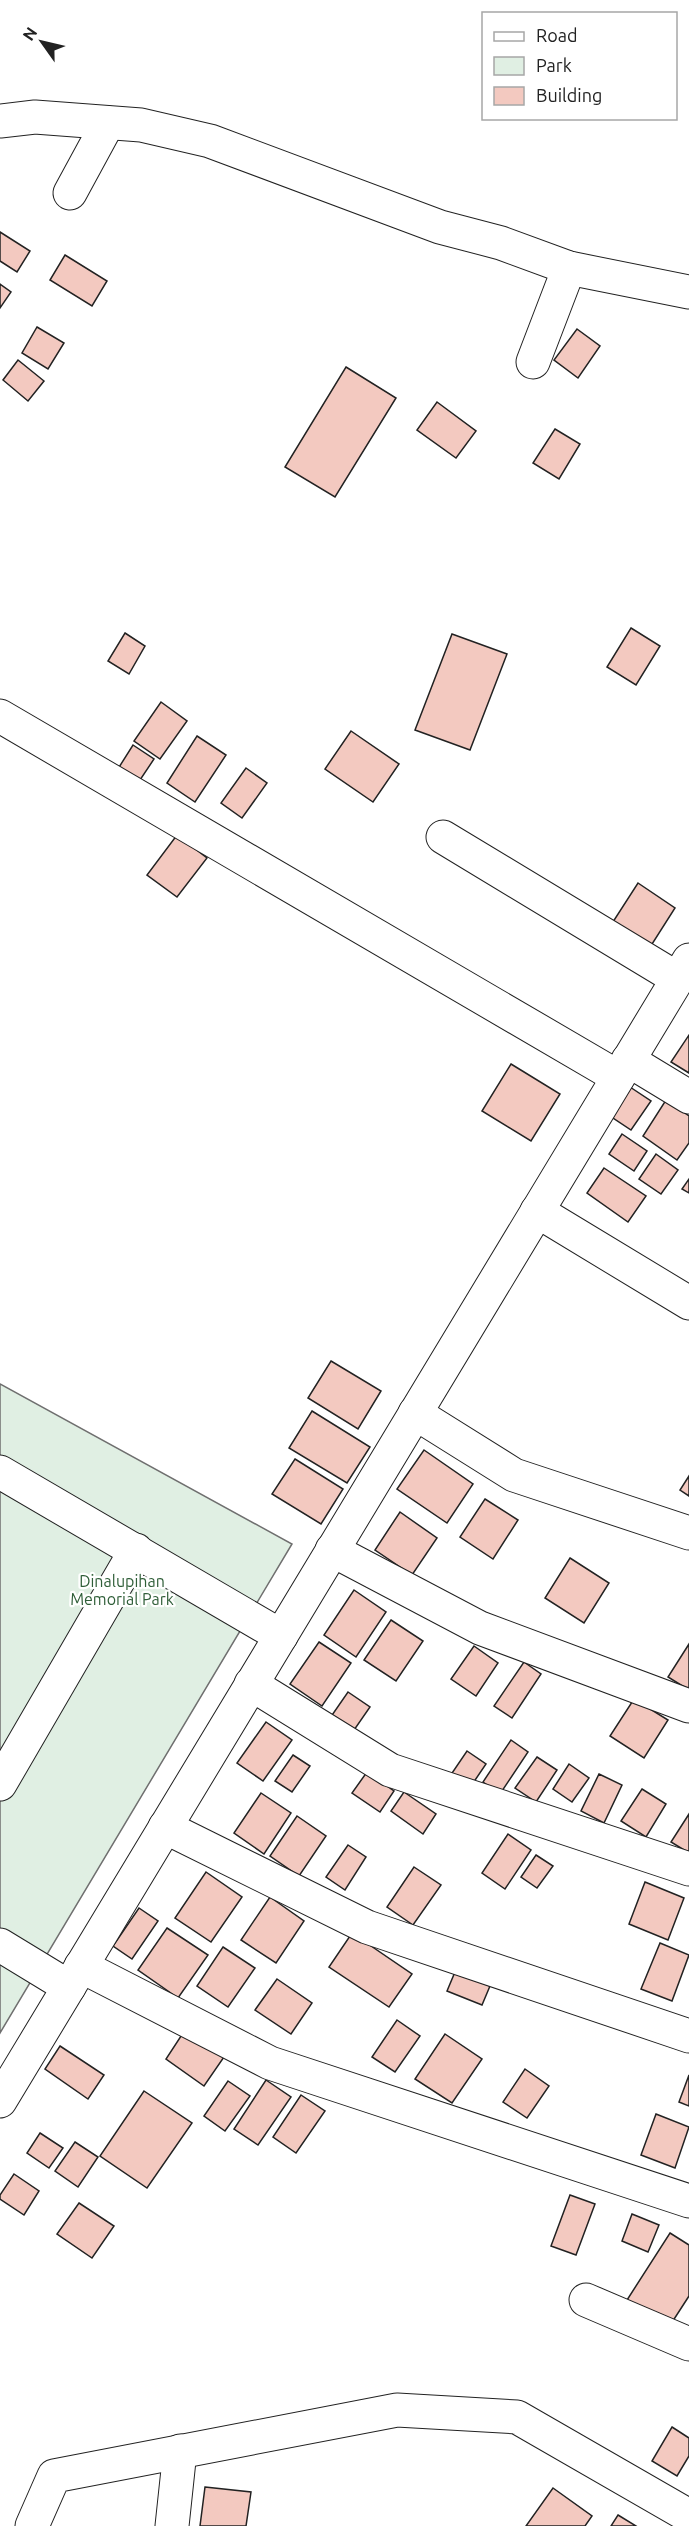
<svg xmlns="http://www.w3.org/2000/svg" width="689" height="2526" viewBox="0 0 689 2526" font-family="Ubuntu,sans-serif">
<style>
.green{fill:#e0efe3;stroke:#6f6f6f;stroke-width:1.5}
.building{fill:#f3c9c0;stroke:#222;stroke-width:1.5}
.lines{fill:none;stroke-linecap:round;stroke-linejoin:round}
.minor-casing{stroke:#222;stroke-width:35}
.minor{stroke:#fff;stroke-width:33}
.labels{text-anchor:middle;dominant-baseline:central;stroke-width:4.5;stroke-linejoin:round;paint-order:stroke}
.park-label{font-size:16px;fill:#2f5e38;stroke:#fff}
</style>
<rect width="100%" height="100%" fill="#fff"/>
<polygon class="green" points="0,1384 292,1544 0,2033"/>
<g class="building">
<polygon points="0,232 30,251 17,272 0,261"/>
<polygon points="65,255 107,281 92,306 50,280"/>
<polygon points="0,284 11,292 0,308"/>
<polygon points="37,327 64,343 48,369 22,353"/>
<polygon points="577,329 600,346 578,378 554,360"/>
<polygon points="18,360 44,381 28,401 3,380"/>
<polygon points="346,367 396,398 335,497 285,467"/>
<polygon points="437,402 476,431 456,458 417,430"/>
<polygon points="555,429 580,444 559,479 533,463"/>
<polygon points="631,628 660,646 636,685 607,667"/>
<polygon points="125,633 145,646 129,674 108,661"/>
<polygon points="452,634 507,654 470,750 415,730"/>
<polygon points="161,702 187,721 160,759 134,741"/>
<polygon points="351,731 399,764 373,802 325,769"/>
<polygon points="197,736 226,755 195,802 167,783"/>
<polygon points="133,745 154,759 136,786 116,772"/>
<polygon points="246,768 267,783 242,818 221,803"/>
<polygon points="177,835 207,858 177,897 147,875"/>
<polygon points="638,883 675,908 647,952 609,928"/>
<polygon points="689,1035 689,1073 671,1062"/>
<polygon points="511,1064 560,1094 531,1141 482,1111"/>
<polygon points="630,1087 651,1101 631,1130 610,1116"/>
<polygon points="666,1100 689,1116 689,1143 677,1160 643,1136"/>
<polygon points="622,1134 647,1151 634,1171 609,1154"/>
<polygon points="656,1154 678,1170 661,1194 639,1179"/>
<polygon points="604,1168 646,1196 628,1222 587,1193"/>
<polygon points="689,1179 689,1193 682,1189"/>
<polygon points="331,1361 381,1391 358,1429 308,1398"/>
<polygon points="312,1411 370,1447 347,1483 289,1448"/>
<polygon points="424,1450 473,1484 447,1523 397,1489"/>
<polygon points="295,1459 343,1489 321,1524 272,1494"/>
<polygon points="689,1476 689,1496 680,1490"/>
<polygon points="485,1499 518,1520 493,1559 460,1537"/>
<polygon points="400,1512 437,1538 412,1575 375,1550"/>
<polygon points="570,1558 609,1583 584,1623 545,1598"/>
<polygon points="354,1590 386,1612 356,1657 324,1635"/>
<polygon points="391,1620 423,1641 396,1681 364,1660"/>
<polygon points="319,1642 351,1663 322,1706 290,1684"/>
<polygon points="689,1644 689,1690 668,1677"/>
<polygon points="474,1646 498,1663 476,1696 451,1679"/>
<polygon points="524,1662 541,1674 512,1718 494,1706"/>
<polygon points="348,1692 370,1707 352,1733 330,1718"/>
<polygon points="634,1699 668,1720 644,1758 610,1736"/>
<polygon points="266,1722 292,1740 263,1781 237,1763"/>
<polygon points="511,1740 528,1752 500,1794 483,1782"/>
<polygon points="467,1751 486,1764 469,1789 450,1776"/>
<polygon points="293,1755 310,1766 292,1792 275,1781"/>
<polygon points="537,1757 557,1770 536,1802 515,1788"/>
<polygon points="569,1764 589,1778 572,1802 553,1789"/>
<polygon points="367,1772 394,1791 380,1812 352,1793"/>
<polygon points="599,1774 622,1785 604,1823 581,1811"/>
<polygon points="642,1789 666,1804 646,1837 621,1821"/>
<polygon points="404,1792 436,1814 423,1834 391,1811"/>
<polygon points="261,1793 291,1813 264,1854 234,1833"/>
<polygon points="689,1814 689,1853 671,1842"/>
<polygon points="297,1816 326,1836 299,1876 270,1856"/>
<polygon points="508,1834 531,1850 505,1889 482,1873"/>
<polygon points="348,1845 366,1857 345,1890 326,1877"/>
<polygon points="536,1855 553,1866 537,1888 521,1877"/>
<polygon points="414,1867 441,1885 413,1925 387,1907"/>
<polygon points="206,1872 242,1897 211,1942 175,1918"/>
<polygon points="645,1882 684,1898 668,1940 629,1924"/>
<polygon points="270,1897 304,1921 276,1963 241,1940"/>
<polygon points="139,1908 158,1921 132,1959 113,1946"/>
<polygon points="167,1928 208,1955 178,1998 138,1970"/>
<polygon points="352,1933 412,1974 389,2007 329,1967"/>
<polygon points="660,1943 689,1955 672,2001 641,1989"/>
<polygon points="223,1947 255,1968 228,2007 197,1986"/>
<polygon points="455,1972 490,1986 482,2005 447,1991"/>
<polygon points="277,1979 312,2003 291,2034 255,2010"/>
<polygon points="397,2020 420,2036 395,2072 372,2057"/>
<polygon points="185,2030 224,2057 204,2086 166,2059"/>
<polygon points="445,2034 482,2059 452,2103 415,2079"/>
<polygon points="60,2046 104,2075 88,2099 45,2069"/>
<polygon points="525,2069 549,2086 527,2118 503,2102"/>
<polygon points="689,2075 689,2106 679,2102"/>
<polygon points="266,2080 291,2097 258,2145 234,2129"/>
<polygon points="228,2081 250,2096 225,2131 204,2116"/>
<polygon points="144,2091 192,2123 147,2188 100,2156"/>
<polygon points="301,2095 325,2111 296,2153 273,2137"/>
<polygon points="656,2114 689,2127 675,2168 641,2155"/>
<polygon points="40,2133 63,2148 49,2168 27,2153"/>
<polygon points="75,2142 98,2157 78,2187 55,2171"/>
<polygon points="14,2174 39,2191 24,2215 0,2199 0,2195"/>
<polygon points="570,2195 595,2204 576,2255 551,2246"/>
<polygon points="79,2203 114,2226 92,2258 57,2234"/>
<polygon points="632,2214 659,2225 648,2252 622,2241"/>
<polygon points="670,2233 689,2245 689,2296 669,2327 627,2300"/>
<polygon points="672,2427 689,2438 689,2456 677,2476 652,2461"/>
<polygon points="205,2487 251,2492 246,2526 200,2526"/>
<polygon points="553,2488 592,2516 585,2526 526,2526"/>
<polygon points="618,2515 636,2526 611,2526"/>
</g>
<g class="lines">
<defs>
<g id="minor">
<polyline points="0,121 35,117 141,125 210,141 440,227 501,243 569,268 689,292"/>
<polyline points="70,193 108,123"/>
<polyline points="533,362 569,268"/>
<polyline points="0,716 618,1077"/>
<polyline points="443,837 678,979"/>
<polyline points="628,1060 689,1097"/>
<polyline points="537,1211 689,1303"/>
<polyline points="415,1413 514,1475 689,1533"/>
<polyline points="0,1472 281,1636"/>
<polyline points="332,1550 480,1628 689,1706"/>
<polyline points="251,1684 390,1770 689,1869"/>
<polyline points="0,1784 136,1550"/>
<polyline points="165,1827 367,1927 689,2036"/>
<polyline points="0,1945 69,1987"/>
<polyline points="81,1966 270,2063 689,2201"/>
<polyline points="0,2101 689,960"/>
<polyline points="586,2300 689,2344"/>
<polyline points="32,2526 54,2476 397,2410 517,2417 689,2516"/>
<polyline points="172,2526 180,2451"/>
</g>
</defs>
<use href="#minor" class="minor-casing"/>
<use href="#minor" class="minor"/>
</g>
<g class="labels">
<g class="park-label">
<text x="122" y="1581">Dinalupihan<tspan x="122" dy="18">Memorial Park</tspan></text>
</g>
</g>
<rect x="482" y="12" width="195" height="108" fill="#ffffff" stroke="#a7a7a7" stroke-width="1.5"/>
<rect x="494" y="32" width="30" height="9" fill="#ffffff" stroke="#a7a7a7" stroke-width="1.5"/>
<text x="536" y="42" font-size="18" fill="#222222">Road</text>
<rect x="494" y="57" width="30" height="18" fill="#e0efe3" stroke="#a7a7a7" stroke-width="1.5"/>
<text x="536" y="72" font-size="18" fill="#222222">Park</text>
<rect x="494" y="87" width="30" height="18" fill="#f3c9c0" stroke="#a7a7a7" stroke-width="1.5"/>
<text x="536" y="102" font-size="18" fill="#222222">Building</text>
<g transform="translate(42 42) rotate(304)" stroke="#ffffff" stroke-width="4.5" paint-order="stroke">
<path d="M0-4.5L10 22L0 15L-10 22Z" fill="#222222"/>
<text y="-9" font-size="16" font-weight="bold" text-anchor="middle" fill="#222222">N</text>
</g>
</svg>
